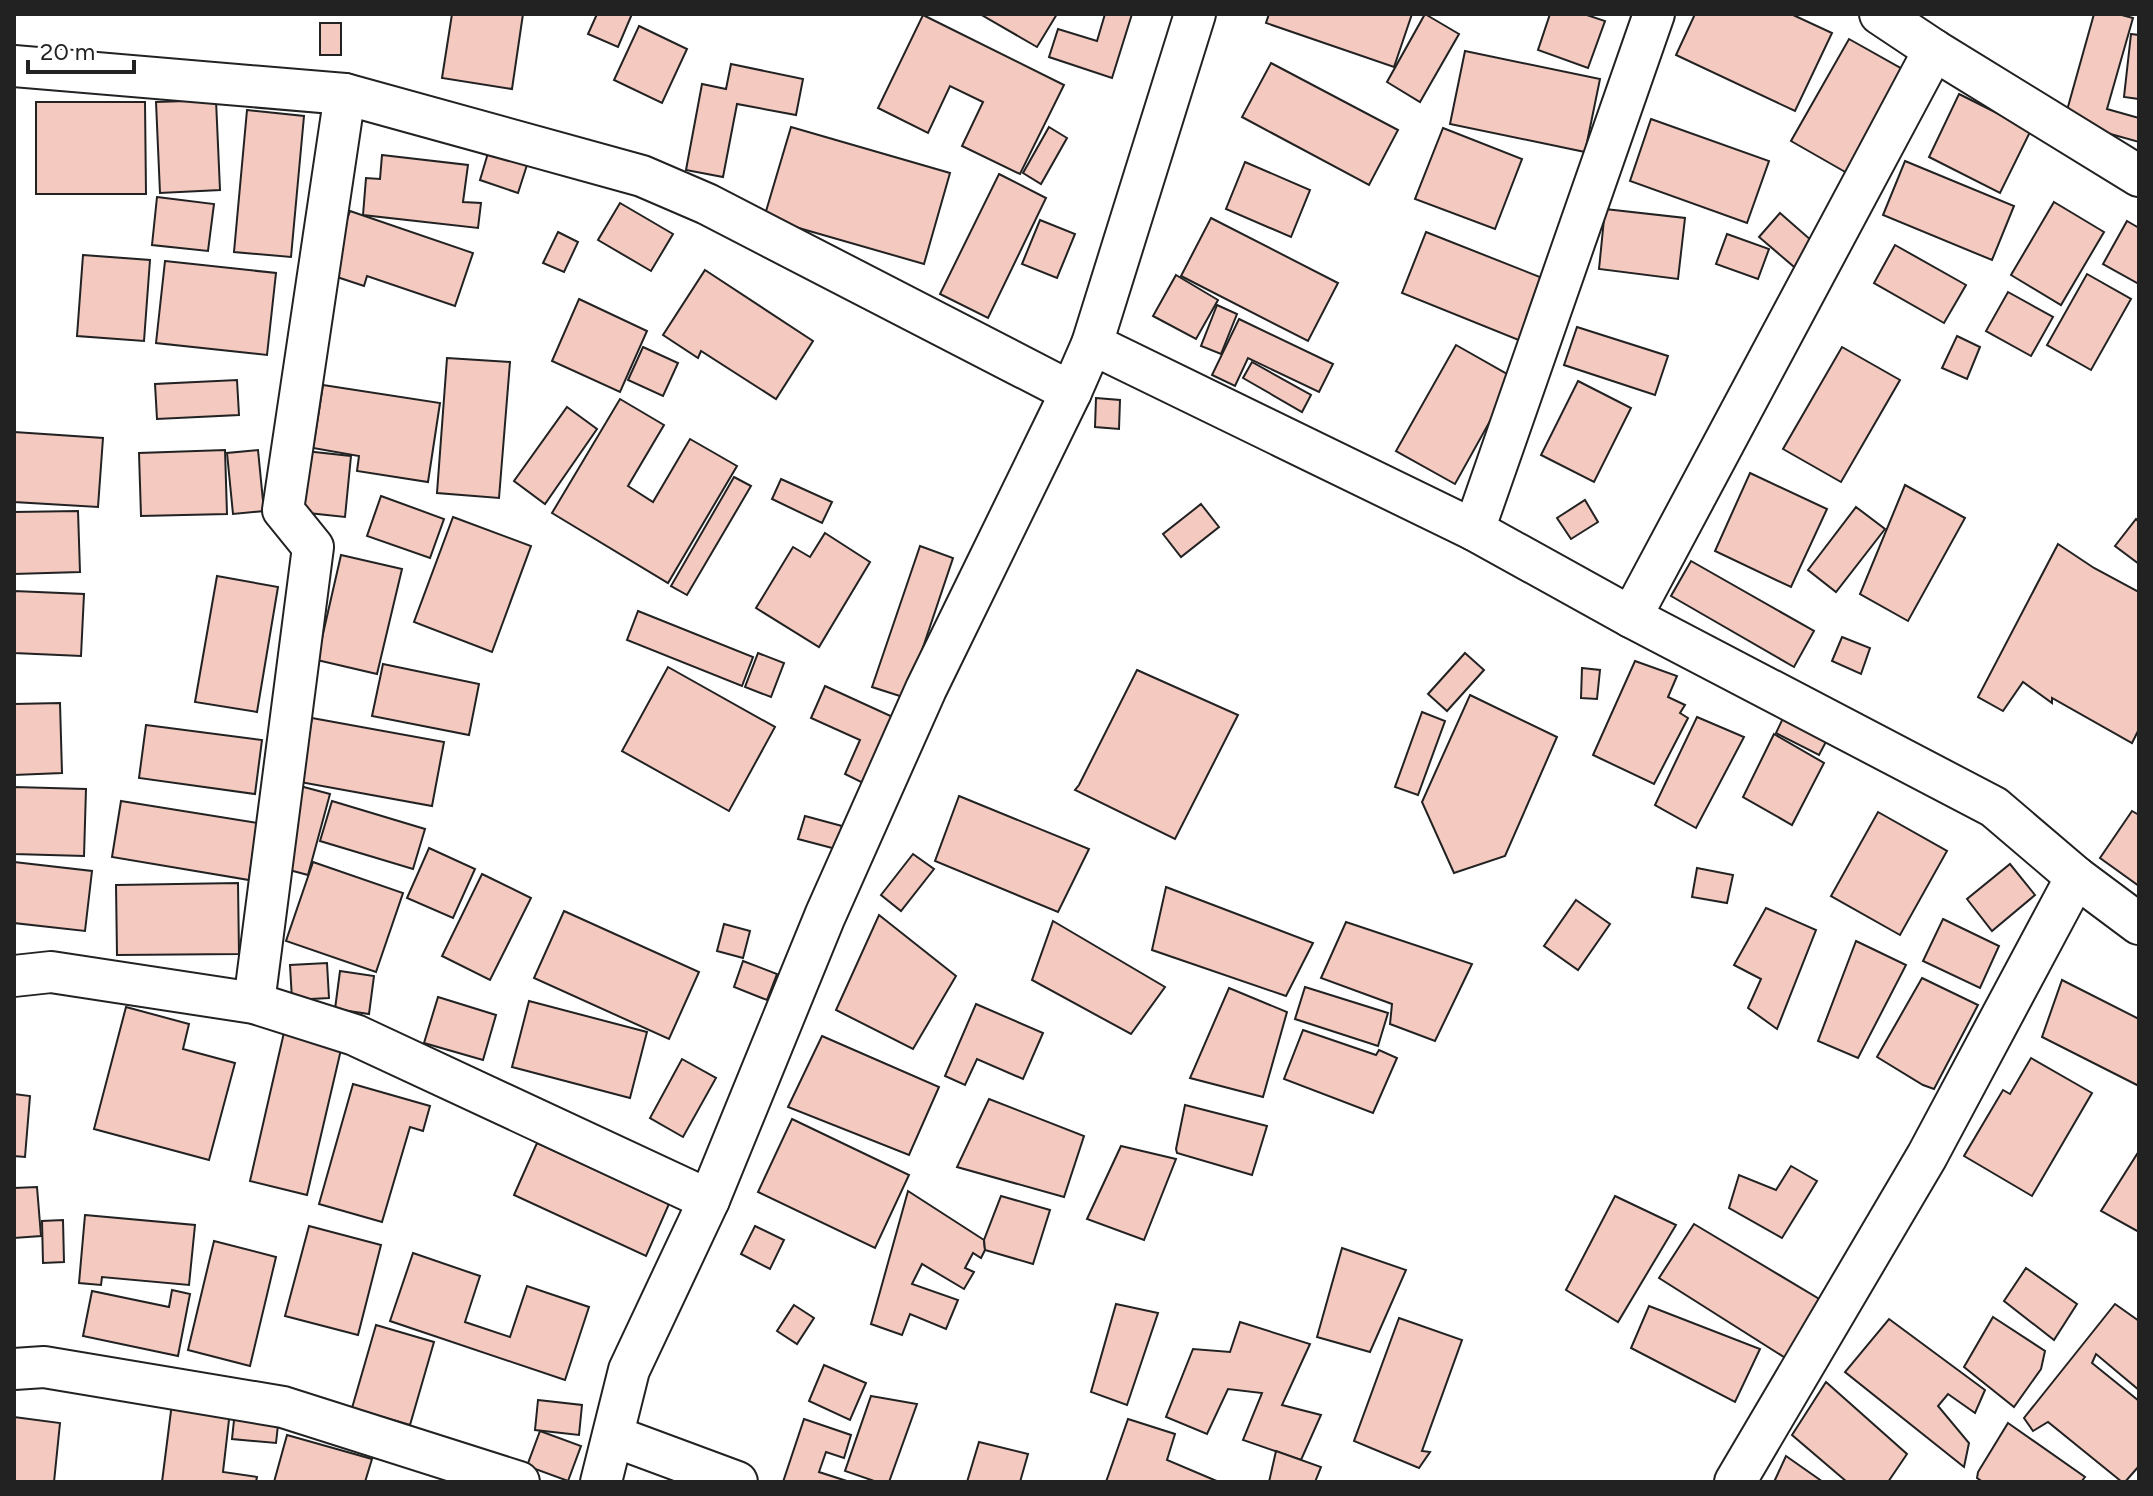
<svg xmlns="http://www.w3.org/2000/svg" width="2153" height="1496" viewBox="0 0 2153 1496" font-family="Figtree,sans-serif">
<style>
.building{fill:#f3c9c0;stroke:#222;stroke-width:2}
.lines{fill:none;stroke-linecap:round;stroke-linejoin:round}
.minor-casing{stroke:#222;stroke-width:44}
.minor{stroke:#fff;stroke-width:40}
</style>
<rect width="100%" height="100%" fill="#fff"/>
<g class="building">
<polygon points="452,14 523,14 512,89 442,78"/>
<polygon points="597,14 632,14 618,47 588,34"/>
<polygon points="980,14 1057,14 1037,47"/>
<polygon points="1105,14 1132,14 1112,78 1049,57 1058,29 1097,41"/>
<polygon points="1269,14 1412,14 1394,67 1266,23"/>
<polygon points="1425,14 1459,34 1420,102 1387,82"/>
<polygon points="1550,14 1584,14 1605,21 1588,68 1538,50"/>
<polygon points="1695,14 1791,14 1832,33 1795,111 1676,55"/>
<polygon points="2094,14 2118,14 2133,18 2107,109 2139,118 2139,142 2064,121"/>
<polygon points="923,15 1064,85 1020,174 962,146 983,102 950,86 928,133 878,108"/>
<rect x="320" y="23" width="21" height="32"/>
<polygon points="639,26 687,49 662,103 614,80"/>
<polygon points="2131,34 2139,35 2139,99 2124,97"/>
<polygon points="1849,39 1904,70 1847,173 1791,141"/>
<polygon points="1465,51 1600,79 1585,152 1450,124"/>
<polygon points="1271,63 1398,130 1369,185 1242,117"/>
<polygon points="731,64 803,79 796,115 737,104 723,177 686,170 702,84 726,89"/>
<polygon points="1959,94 2031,130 2000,193 1929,157"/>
<polygon points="216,100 220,190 160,193 156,102"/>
<polygon points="36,102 145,102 146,194 36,194"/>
<polygon points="247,110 304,116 291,257 234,252"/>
<polygon points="1651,119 1769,161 1747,223 1630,181"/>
<polygon points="791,127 950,173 924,264 764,218"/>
<polygon points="1049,127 1067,138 1041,184 1023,173"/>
<polygon points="1443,128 1522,159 1495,229 1415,199"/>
<polygon points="488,153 527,165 518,193 480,180"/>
<polygon points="382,155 468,165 463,202 481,203 478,228 363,215 366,178 380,179"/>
<polygon points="1905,161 2014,206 1992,260 1883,215"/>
<polygon points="1245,162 1310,190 1291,237 1226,209"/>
<polygon points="999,174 1046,198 988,318 940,294"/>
<polygon points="157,197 214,204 208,251 152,245"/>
<polygon points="2054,202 2104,232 2061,305 2011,275"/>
<polygon points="620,203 673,234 651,271 598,240"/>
<polygon points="1605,209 1685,218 1678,279 1599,269"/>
<polygon points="350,211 473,253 455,306 367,276 364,286 328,274"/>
<polygon points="1780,213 1820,248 1800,272 1759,237"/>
<polygon points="1211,218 1338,283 1308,341 1181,276"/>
<polygon points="1040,220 1075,234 1057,278 1022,264"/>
<polygon points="2127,221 2139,228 2139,284 2103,264"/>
<polygon points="558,232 578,242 564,272 543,263"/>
<polygon points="1426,232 1545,279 1521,341 1402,293"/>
<polygon points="1727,234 1769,249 1758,279 1716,264"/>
<polygon points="1895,245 1966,285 1944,323 1874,283"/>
<polygon points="83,255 150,260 144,341 77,336"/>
<polygon points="165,261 276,273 267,355 156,343"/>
<polygon points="705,270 813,341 776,399 701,351 698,358 663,335"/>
<polygon points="2087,274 2131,299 2091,370 2047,345"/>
<polygon points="1176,275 1218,300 1196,339 1153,316"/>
<polygon points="2008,292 2053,317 2031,356 1986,331"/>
<polygon points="579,299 647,331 620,392 552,361"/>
<polygon points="1217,305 1237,314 1221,354 1201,346"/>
<polygon points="1239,319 1333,364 1319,392 1248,358 1235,386 1212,375"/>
<polygon points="1577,327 1668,356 1655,395 1564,365"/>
<polygon points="1957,336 1980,347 1967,379 1942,368"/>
<polygon points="1456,345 1514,378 1455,484 1396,451"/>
<polygon points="643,347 678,363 663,396 628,380"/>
<polygon points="1842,347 1900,380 1841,482 1783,449"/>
<polygon points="447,358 510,362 499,498 437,493"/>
<polygon points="1252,362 1311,395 1302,412 1243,378"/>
<polygon points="237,380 239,415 157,419 155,384"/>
<polygon points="1578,381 1631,408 1594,482 1541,455"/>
<polygon points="323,385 440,403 428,482 357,471 359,456 313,448"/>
<polygon points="1096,398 1120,400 1119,429 1095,427"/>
<polygon points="620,399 664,425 628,486 653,502 690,439 737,466 668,583 552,513"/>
<polygon points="567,407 597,429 545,504 514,481"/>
<polygon points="14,432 103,438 98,507 14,502"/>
<polygon points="225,450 227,514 141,516 139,453"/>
<polygon points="258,450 264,511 233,514 227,453"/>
<polygon points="305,451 351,456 345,517 299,512"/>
<polygon points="1750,473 1827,509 1791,587 1715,551"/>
<polygon points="734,477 751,486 687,595 671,586"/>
<polygon points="781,479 832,502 822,523 772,499"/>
<polygon points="1905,485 1965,518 1908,621 1860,594"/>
<polygon points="381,496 444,519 430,558 367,536"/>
<polygon points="1585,500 1598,522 1571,539 1557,518"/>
<polygon points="1201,504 1219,527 1181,557 1163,534"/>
<polygon points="1856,507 1885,529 1836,592 1808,570"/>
<polygon points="78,511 80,572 14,574 14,512"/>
<polygon points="453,517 531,546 492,652 414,622"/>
<polygon points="2136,519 2139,522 2139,564 2115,546"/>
<polygon points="825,533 870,562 819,647 756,608 793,547 810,557"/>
<polygon points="2058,544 2094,568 2139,592 2139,729 2132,743 2052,698 2052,703 2023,682 2003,711 1978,697"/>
<polygon points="920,546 953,558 906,698 872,687"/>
<polygon points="341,555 402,569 377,674 317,660"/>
<polygon points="1691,561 1814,631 1794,667 1671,596"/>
<polygon points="217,576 278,587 257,712 195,702"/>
<polygon points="14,591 84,594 81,656 14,653"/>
<polygon points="638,611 753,657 742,686 627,640"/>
<polygon points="1842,637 1870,648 1861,674 1832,661"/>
<polygon points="758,653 784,663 771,697 745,687"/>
<polygon points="1465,653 1484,670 1447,711 1428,694"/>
<polygon points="1635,661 1677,676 1668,697 1685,705 1680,713 1688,718 1654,784 1593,755"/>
<polygon points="383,664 479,684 469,735 372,716"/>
<polygon points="668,667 775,727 729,811 622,751"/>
<polygon points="1582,668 1600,670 1597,699 1581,698"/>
<polygon points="1137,670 1238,715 1175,839 1075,790 1079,785"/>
<polygon points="825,686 895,718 865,784 845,774 860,740 811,718"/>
<polygon points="1470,695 1557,737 1505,856 1454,873 1422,802"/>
<polygon points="60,703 62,773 14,775 14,704"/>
<polygon points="1422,712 1445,721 1418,795 1395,787"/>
<polygon points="1784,716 1828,738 1819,755 1776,733"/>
<polygon points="1697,717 1744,737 1696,828 1655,805"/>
<polygon points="312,718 444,742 432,806 300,782"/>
<polygon points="146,725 262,740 255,794 139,778"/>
<polygon points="1774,734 1824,763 1792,825 1743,797"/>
<polygon points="300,786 330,794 308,875 278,867"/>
<polygon points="14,787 86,789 84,856 14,854"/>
<polygon points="959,796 1089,849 1058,912 935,861"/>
<polygon points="121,801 257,823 249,880 112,857"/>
<polygon points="332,801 425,829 413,869 320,841"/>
<polygon points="2132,811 2139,815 2139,886 2100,858"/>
<polygon points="1878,812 1947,851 1900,935 1831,896"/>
<polygon points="805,816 842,826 836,849 798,839"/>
<polygon points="429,848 475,869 453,918 407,898"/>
<polygon points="913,854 934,869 901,911 881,895"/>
<polygon points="14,862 92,871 85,931 14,923"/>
<polygon points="313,862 403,893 376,972 286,941"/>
<polygon points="2010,864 2035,895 1992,931 1967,899"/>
<polygon points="1697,868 1733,875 1727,903 1692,897"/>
<polygon points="482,874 531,898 490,980 442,956"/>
<polygon points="238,883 239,954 117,955 116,885"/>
<polygon points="1166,887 1313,943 1286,996 1152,950"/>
<polygon points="1576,900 1610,924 1578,970 1544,946"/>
<polygon points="1766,908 1816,930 1777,1029 1748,1008 1761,979 1734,965"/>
<polygon points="564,911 699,972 669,1039 534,978"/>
<polygon points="879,915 956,976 913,1049 836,1010"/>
<polygon points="1943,919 1999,946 1980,988 1923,961"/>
<polygon points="1053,921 1165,987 1131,1034 1032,980"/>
<polygon points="1346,922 1472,964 1435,1041 1390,1024 1392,1004 1321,978"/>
<polygon points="724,924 750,931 743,958 717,951"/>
<polygon points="1856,941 1906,965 1858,1058 1818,1041"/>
<polygon points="743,961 777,974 767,1000 734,987"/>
<polygon points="327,963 329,998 292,1000 290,965"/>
<polygon points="340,971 374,976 369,1014 335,1009"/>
<polygon points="1922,978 1978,1005 1934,1089 1923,1085 1877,1057"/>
<polygon points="2062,980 2139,1019 2139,1086 2042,1037"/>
<polygon points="1305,987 1388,1013 1378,1046 1295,1019"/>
<polygon points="1229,988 1287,1012 1263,1097 1190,1078"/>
<polygon points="438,997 496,1015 483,1060 424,1043"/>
<polygon points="529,1001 647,1032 630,1098 512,1067"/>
<polygon points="976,1004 1043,1033 1023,1079 977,1059 965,1085 945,1076"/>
<polygon points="126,1007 189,1024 183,1049 235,1063 209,1160 94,1129"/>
<polygon points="285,1028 343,1041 307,1195 250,1181"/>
<polygon points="1303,1030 1376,1055 1379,1050 1397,1058 1373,1113 1284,1079"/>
<polygon points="822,1036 939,1087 909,1155 788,1107"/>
<polygon points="2031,1058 2092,1093 2032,1196 1964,1156 2003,1090 2010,1094"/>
<polygon points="682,1059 716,1078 683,1137 650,1118"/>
<polygon points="353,1084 430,1106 423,1131 410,1127 382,1222 319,1204"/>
<polygon points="14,1094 30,1096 25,1157 14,1156"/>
<polygon points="989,1099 1084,1136 1064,1197 957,1167"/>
<polygon points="1185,1105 1267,1126 1252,1175 1177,1153 1176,1149"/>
<polygon points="792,1119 909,1175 875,1248 758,1192"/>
<polygon points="537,1143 669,1204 646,1256 514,1195"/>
<polygon points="1121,1146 1176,1159 1144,1240 1087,1219"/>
<polygon points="2139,1151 2139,1232 2101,1211"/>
<polygon points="1791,1166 1817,1181 1782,1238 1729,1208 1739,1175 1776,1190"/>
<polygon points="37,1187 41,1236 14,1238 14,1188"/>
<polygon points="908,1191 984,1240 985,1250 981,1258 973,1253 965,1268 974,1272 964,1289 922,1264 912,1284 958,1300 946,1329 910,1314 902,1335 871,1324"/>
<polygon points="1001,1196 1050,1210 1033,1264 985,1250 984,1240"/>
<polygon points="1615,1196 1676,1225 1618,1322 1566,1290"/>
<polygon points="85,1215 195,1225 189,1285 102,1277 101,1285 79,1283"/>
<polygon points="63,1220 64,1262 43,1263 42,1221"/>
<polygon points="1694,1224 1826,1303 1787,1359 1659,1278"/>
<polygon points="309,1226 381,1245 358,1335 285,1316"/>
<polygon points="755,1226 784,1240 770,1269 741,1254"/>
<polygon points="214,1241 276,1257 250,1366 188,1350"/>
<polygon points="1342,1248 1406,1270 1370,1352 1317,1337"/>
<polygon points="413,1253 480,1276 465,1322 510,1337 527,1286 589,1307 565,1380 390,1321"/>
<polygon points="2026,1268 2077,1304 2054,1340 2004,1301"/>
<polygon points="172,1290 190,1294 178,1356 83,1336 92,1291 169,1307"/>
<polygon points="1116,1304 1158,1313 1127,1405 1091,1392"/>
<polygon points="2115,1304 2139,1321 2139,1390 2096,1354 2092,1363 2139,1401 2139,1466 2125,1482 2122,1482 2048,1422 2033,1431 2024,1418"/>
<polygon points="794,1305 814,1318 797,1344 777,1331"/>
<polygon points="1649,1306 1760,1349 1735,1402 1631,1348"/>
<polygon points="1993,1317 2045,1351 2041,1369 2014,1407 1964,1367"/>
<polygon points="1399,1318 1462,1340 1422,1451 1430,1452 1419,1468 1354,1441"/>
<polygon points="1889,1319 1985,1390 1975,1413 1948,1394 1938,1406 1969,1443 1964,1467 1845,1372"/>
<polygon points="1240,1322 1310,1344 1282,1405 1321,1415 1301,1460 1243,1440 1262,1393 1228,1389 1207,1434 1166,1417 1193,1349 1230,1352"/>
<polygon points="376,1325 434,1342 410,1425 352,1408"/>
<polygon points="824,1365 866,1383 850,1420 809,1401"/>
<polygon points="1826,1382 1907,1454 1888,1482 1847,1482 1792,1435"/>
<polygon points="871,1396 917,1404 889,1482 877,1482 845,1471"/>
<polygon points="538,1400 582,1405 579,1435 535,1430"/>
<polygon points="172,1403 230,1411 223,1472 257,1477 256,1482 162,1482"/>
<polygon points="235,1411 279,1416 276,1443 232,1439"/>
<polygon points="14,1417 60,1423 54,1482 14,1482"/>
<polygon points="804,1419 851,1435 844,1458 826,1452 819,1472 850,1482 783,1482"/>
<polygon points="1128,1419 1175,1434 1167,1460 1219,1482 1106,1482"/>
<polygon points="2008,1423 2085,1477 2081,1482 1983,1482 1977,1478 1978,1472"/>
<polygon points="540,1431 581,1446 568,1481 527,1466"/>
<polygon points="287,1435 372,1459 365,1482 274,1482"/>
<polygon points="979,1442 1028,1454 1020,1482 967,1482"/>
<polygon points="1276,1451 1321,1467 1315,1482 1269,1482"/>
<polygon points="1786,1456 1823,1482 1774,1482"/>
</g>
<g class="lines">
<defs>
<g id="minor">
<polyline points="1880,14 1934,50 2139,176"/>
<polyline points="14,66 345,94 642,176 707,204 1071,392"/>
<polyline points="1092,344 1474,530 1631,617 1994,807 2076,877 2139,924"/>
<polyline points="1474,530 1654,14"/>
<polyline points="1631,617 1934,50"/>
<polyline points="14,976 51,972 254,1003 355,1035 709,1200"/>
<polyline points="254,1003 313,547 283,510 345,94"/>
<polyline points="14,1369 44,1367 283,1407 519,1482"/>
<polyline points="613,1436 737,1482"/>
<polyline points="601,1482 629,1370 709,1200 825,916 926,689 1071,392 1092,344 1195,14"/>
<polyline points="1735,1482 1927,1156 2076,877"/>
</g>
</defs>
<use href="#minor" class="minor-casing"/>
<use href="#minor" class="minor"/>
</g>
<rect width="2153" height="1496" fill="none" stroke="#222222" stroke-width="32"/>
<path d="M28 60v12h106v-12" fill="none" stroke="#222222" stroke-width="4"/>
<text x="40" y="60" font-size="24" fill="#222222" stroke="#ffffff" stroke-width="6" paint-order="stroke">20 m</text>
</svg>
